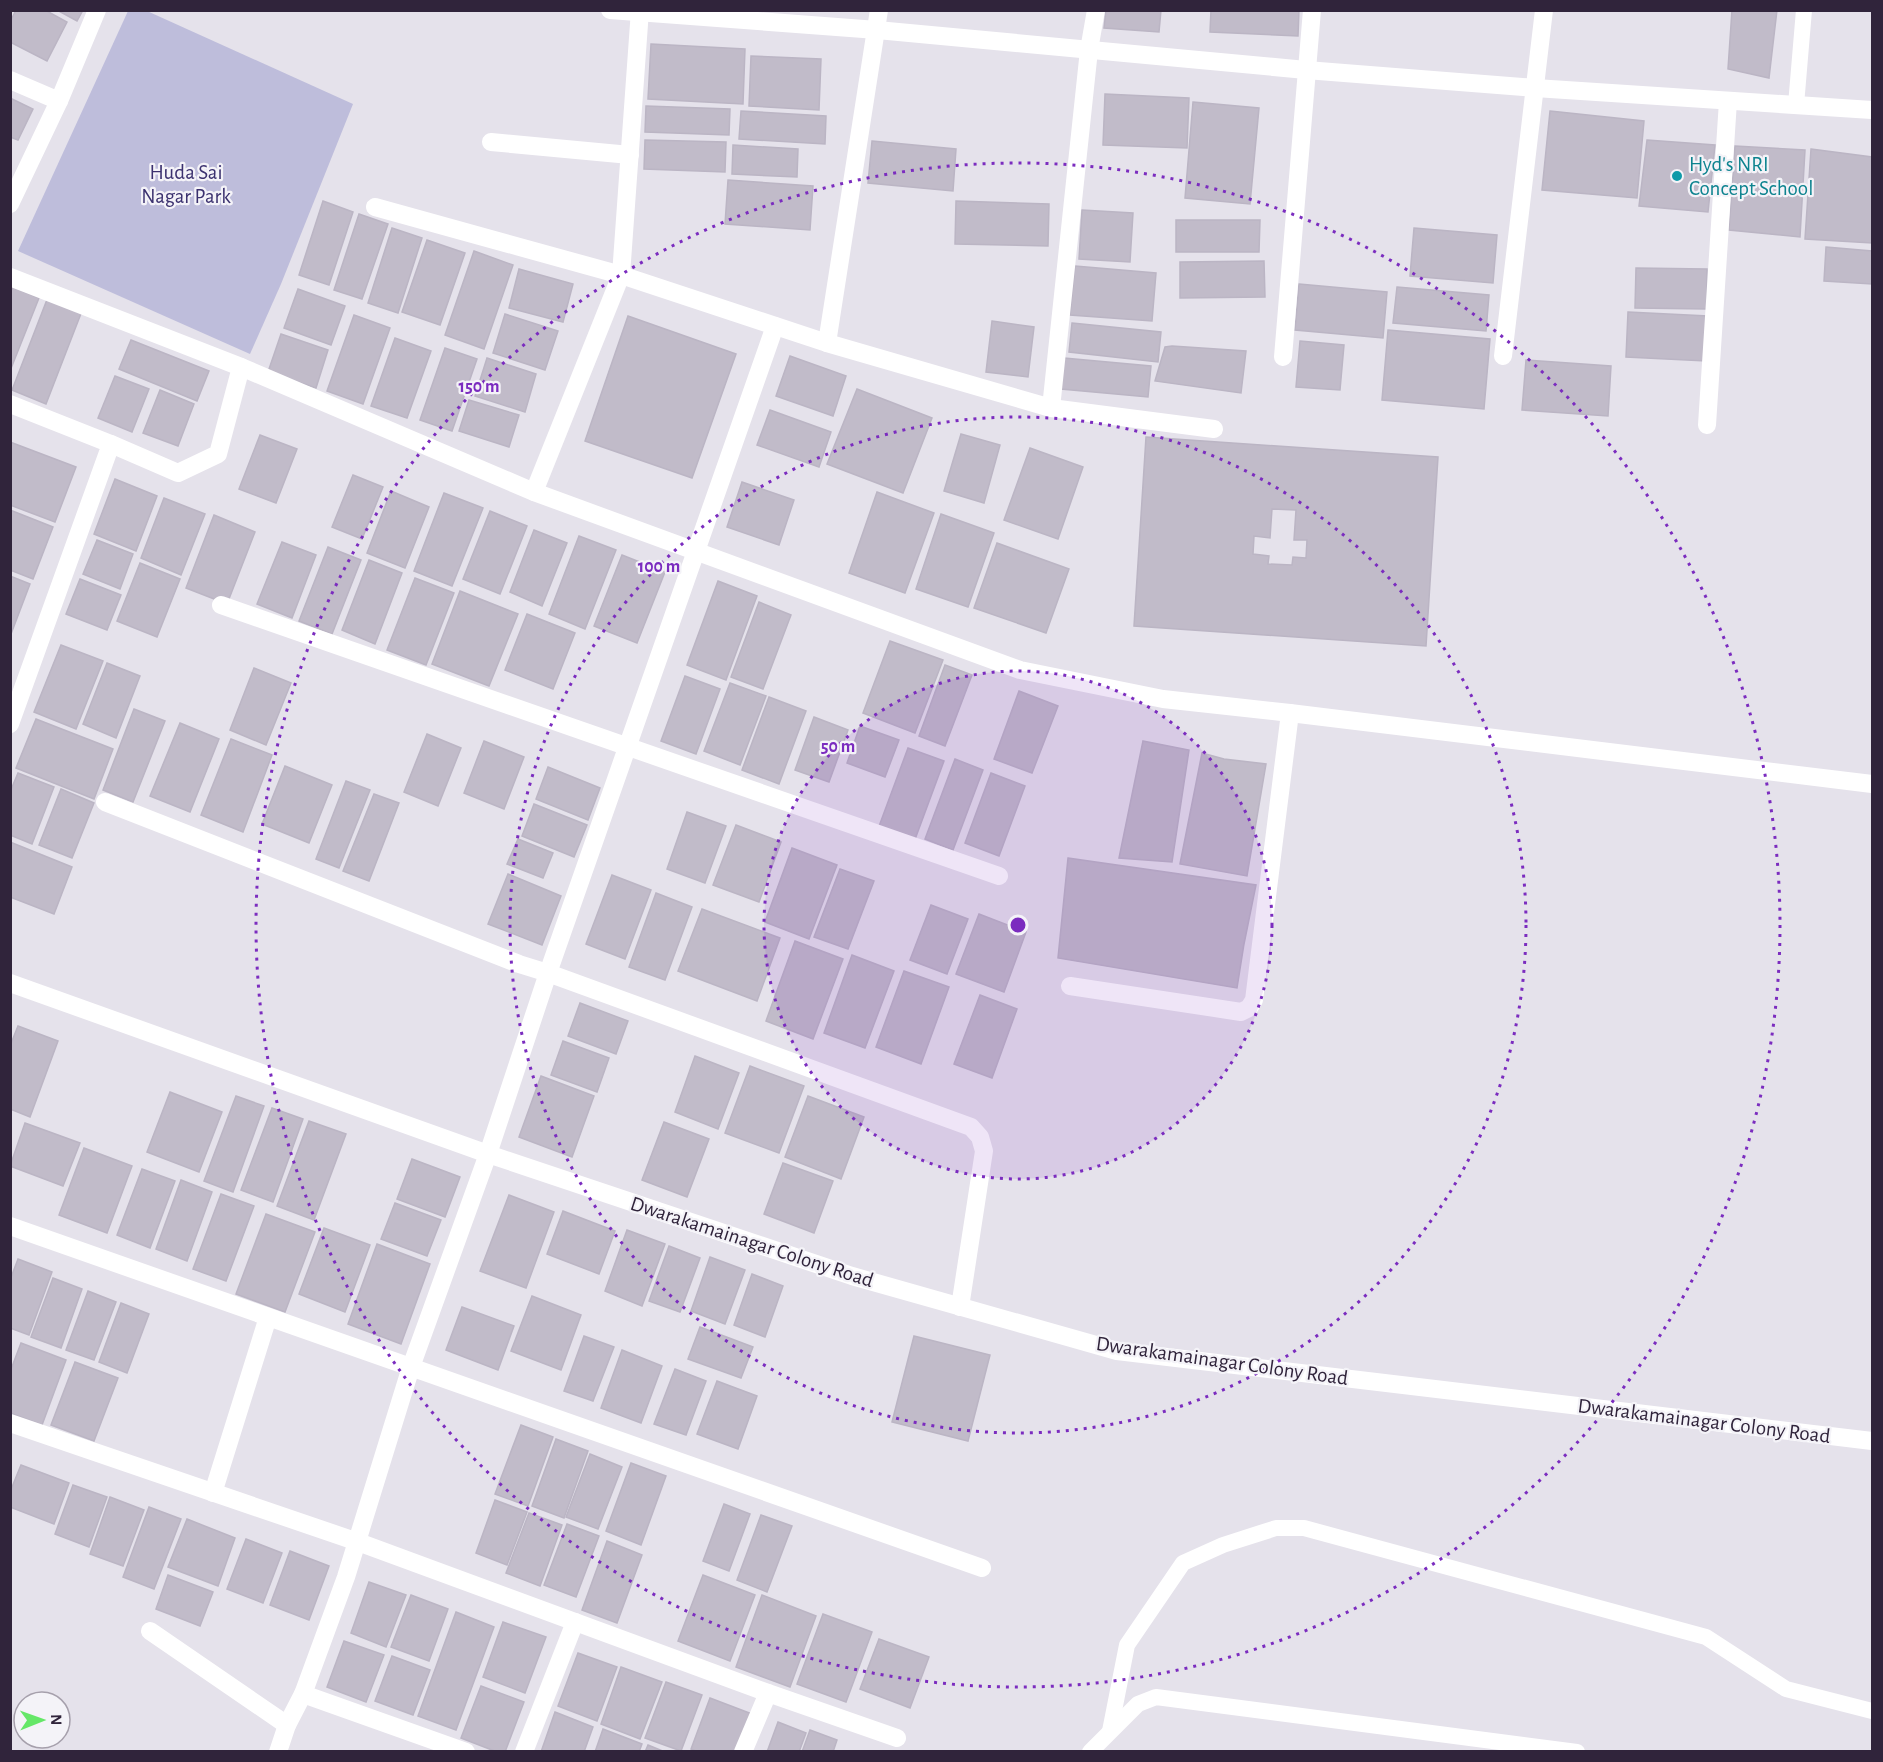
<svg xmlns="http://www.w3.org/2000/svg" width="1883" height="1762" viewBox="0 0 1883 1762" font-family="'Alegreya Sans',sans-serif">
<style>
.green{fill:#bebddb}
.building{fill:#c1bbc9;stroke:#bbb5c4;stroke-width:1.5;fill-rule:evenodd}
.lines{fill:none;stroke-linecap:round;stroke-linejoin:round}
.lane{stroke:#fff;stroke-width:16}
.street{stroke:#fff;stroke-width:18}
.ring{fill:none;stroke:#7b2cbf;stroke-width:3;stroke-dasharray:3 6}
.culture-dot{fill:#0f9aa8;stroke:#f4f3f8;stroke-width:2}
.labels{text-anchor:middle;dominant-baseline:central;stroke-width:4.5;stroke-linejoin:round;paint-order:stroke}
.culture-label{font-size:21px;fill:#0d838f;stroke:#f4f3f8;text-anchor:start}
.park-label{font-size:21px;fill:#3b316f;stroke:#f4f3f8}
.street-label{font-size:21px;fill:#30243b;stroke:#f4f3f8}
.centre{fill:#7b2cbf;stroke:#f4f3f8;stroke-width:3}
.ring-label{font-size:18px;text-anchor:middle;font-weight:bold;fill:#7b2cbf;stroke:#f4f3f8;stroke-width:4.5;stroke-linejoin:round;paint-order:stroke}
</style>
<rect width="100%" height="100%" fill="#e5e2eb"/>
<polygon class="green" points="128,11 147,11 353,104 281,284 250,354 18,251"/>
<g class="building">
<polygon points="16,10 45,10 67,22 47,61 10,42 10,22"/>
<polygon points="57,10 83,10 77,21"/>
<polygon points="1106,10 1161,10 1159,32 1104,28"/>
<polygon points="1211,10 1299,10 1298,36 1210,32"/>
<polygon points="1732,10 1777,10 1769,78 1728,69"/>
<polygon points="651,44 745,49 743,104 648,99"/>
<polygon points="751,56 821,59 819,110 749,106"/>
<polygon points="1105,94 1189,98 1187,148 1103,145"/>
<polygon points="10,98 33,109 18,140 10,137"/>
<polygon points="1193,102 1259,108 1250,204 1185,198"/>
<polygon points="646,106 730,109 729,135 645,132"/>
<polygon points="741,111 826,116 825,144 739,139"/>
<polygon points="1550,111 1644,121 1637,198 1542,190"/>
<polygon points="645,140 726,142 725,172 644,169"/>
<polygon points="1647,140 1715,145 1708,212 1639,206"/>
<polygon points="872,141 956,149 953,191 868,183"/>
<polygon points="733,145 798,149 797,177 732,174"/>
<polygon points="1735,146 1805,150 1800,237 1729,230"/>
<polygon points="1811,149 1872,157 1872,243 1805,239"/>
<polygon points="728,180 813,186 810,230 725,224"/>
<polygon points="323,201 353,212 329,285 299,275"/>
<polygon points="956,201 1049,204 1048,246 955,244"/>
<polygon points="1082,210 1133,213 1130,262 1079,259"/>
<polygon points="359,214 388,224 362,299 334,290"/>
<polygon points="1176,220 1260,220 1259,252 1176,252"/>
<polygon points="392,228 422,238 398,313 368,303"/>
<polygon points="1414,228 1497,235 1493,283 1410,276"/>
<polygon points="427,240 465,253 440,325 402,312"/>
<polygon points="1826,247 1872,251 1872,284 1824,281"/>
<polygon points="474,251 513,265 484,349 445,335"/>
<polygon points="1264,261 1265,297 1180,298 1180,262"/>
<polygon points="1075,266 1156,273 1152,321 1070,315"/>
<polygon points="1636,268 1707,269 1707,309 1635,308"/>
<polygon points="519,269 573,284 563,322 509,308"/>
<polygon points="1299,284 1387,292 1383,338 1295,330"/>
<polygon points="13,287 39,298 10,371 10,293"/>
<polygon points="1397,287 1489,295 1486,331 1393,323"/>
<polygon points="298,289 345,306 331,345 284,328"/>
<polygon points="48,297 82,311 46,404 12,390"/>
<polygon points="1628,312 1708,316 1706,361 1626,357"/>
<polygon points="505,314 558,331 545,370 493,353"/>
<polygon points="354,315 390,328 363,404 327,391"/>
<polygon points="628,316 736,354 692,478 585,441"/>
<polygon points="992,321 1034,327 1028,377 986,372"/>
<polygon points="1072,323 1161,332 1158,362 1069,352"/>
<polygon points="1388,330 1490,339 1484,409 1382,400"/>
<polygon points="281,334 328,350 316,388 268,372"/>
<polygon points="395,338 431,351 407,418 371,406"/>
<polygon points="131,340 209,371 197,401 119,369"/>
<polygon points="1300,341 1344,345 1340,390 1296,387"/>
<polygon points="1172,346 1246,351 1241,393 1155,381 1165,347"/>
<polygon points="445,348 477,359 452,431 420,420"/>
<polygon points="790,356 846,376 833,416 776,396"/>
<polygon points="487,358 536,374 525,412 475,396"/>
<polygon points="1064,358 1151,366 1148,397 1061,389"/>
<polygon points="1526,360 1611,366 1608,416 1522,410"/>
<polygon points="115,376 149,389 132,432 98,418"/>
<polygon points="857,389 932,418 903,493 827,464"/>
<polygon points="160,390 194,404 178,446 143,433"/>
<polygon points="469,400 519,415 509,447 459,431"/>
<polygon points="770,410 831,432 819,467 757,445"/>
<polygon points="961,434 1000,445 984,503 944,491"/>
<polygon points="260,435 297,449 276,503 239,489"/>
<path d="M1146 437 1438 457 1426 646 1134 626ZM1272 509 1296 510 1294 540H1307L1306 558 1293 557 1292 565 1268 564 1269 556 1253 554 1254 536 1270 538Z"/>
<polygon points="10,442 76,467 55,522 10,505"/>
<polygon points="1030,448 1083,467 1058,539 1004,520"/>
<polygon points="353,475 383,487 362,539 332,527"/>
<polygon points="115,479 157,496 136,551 94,534"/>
<polygon points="742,482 794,500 779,545 727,527"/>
<polygon points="391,491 429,507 405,568 367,553"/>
<polygon points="877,492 934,513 905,593 849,573"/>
<polygon points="444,493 483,508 452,586 414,571"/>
<polygon points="164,498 205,514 181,575 141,558"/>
<polygon points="10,510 53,527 33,579 10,570"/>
<polygon points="490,511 527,526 500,594 463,579"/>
<polygon points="941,514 994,533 968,607 916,589"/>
<polygon points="214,515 255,532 227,604 186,588"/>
<polygon points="534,530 567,543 542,606 510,592"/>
<polygon points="579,536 616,550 585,629 549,614"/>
<polygon points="97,540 133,554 120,589 83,574"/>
<polygon points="282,542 316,555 292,618 257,604"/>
<polygon points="997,543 1069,569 1046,633 974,608"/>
<polygon points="328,547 361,560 332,634 299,621"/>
<polygon points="622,555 665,572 637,643 594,626"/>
<polygon points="369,560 402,573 375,644 342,630"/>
<polygon points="140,563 180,579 157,637 117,621"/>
<polygon points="10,576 30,584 11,634 10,634"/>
<polygon points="415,578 454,593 426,665 387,650"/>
<polygon points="80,579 121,595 107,630 66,614"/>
<polygon points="718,581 757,596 726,680 687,665"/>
<polygon points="460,591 518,614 489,686 432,664"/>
<polygon points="759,602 791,615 763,689 731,677"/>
<polygon points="527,614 575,633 553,689 505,670"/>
<polygon points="890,641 943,660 915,733 863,713"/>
<polygon points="61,645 103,661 76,729 34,712"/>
<polygon points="107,663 140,676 116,738 83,724"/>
<polygon points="945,665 972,675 945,746 919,736"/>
<polygon points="254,668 291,683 266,745 230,730"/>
<polygon points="685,676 720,689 696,754 661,741"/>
<polygon points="730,683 766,696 740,765 704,751"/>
<polygon points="1019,691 1058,706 1032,773 994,759"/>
<polygon points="769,697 806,711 779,784 742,770"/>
<polygon points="134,709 165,721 133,802 103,790"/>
<polygon points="814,717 848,730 829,782 795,770"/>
<polygon points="36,719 113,749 94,799 16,768"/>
<polygon points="180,723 219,739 190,812 150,796"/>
<polygon points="860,726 899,740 885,777 847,763"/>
<polygon points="427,734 461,748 438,806 404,792"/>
<polygon points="231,739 272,755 243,832 201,815"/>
<polygon points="484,741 524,757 504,809 464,793"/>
<polygon points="1143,741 1189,750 1172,862 1119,858"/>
<polygon points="908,748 944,761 914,842 878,829"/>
<polygon points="1202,753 1224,759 1266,764 1247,876 1180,864"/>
<polygon points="955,759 983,770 953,850 925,839"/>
<polygon points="285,766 332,785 309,843 262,824"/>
<polygon points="548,767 600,788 588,820 536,799"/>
<polygon points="18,773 54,787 32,844 10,835 10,792"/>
<polygon points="991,773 1025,786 999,856 965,843"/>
<polygon points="346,781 370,790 339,868 316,859"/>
<polygon points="61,789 94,803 72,858 39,845"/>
<polygon points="374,794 399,803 369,881 343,871"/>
<polygon points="534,804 587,825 574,857 522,836"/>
<polygon points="687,812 726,826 705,883 667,869"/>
<polygon points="736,825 781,842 759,902 713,885"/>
<polygon points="518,839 553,853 543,878 507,864"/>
<polygon points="10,842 72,867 54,914 10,897"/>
<polygon points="792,848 837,865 809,939 765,922"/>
<polygon points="1068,858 1256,885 1244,944 1237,988 1058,958"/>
<polygon points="840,869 874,881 848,949 814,937"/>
<polygon points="508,874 561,896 542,945 488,924"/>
<polygon points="612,875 651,890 625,959 586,944"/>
<polygon points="656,893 692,907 665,980 629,967"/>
<polygon points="931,905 968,919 947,974 910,960"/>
<polygon points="702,909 780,938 757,1001 678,971"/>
<polygon points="979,914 1026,932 1004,992 956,974"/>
<polygon points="795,941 843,959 813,1039 766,1021"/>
<polygon points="852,955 894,971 865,1048 824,1033"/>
<polygon points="904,971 949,987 921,1064 876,1047"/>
<polygon points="980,995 1017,1009 992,1078 954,1064"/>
<polygon points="580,1003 628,1021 616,1054 568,1036"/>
<polygon points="18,1026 58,1041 30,1117 10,1109 10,1046"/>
<polygon points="563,1041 609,1058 597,1092 551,1075"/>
<polygon points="695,1056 739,1073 718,1129 675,1112"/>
<polygon points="750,1066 804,1086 779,1153 725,1133"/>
<polygon points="541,1076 594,1096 572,1157 519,1137"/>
<polygon points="170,1092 222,1112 199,1172 147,1152"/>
<polygon points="236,1096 264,1106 233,1192 204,1181"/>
<polygon points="808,1096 864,1117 841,1179 785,1157"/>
<polygon points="272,1108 303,1119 273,1202 241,1190"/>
<polygon points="309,1121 346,1134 314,1220 277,1206"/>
<polygon points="664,1122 709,1139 687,1197 642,1180"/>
<polygon points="25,1123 80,1143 63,1186 10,1166"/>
<polygon points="84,1148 132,1166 107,1233 59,1215"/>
<polygon points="412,1159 460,1177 445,1217 397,1199"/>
<polygon points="783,1163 833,1181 814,1233 764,1214"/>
<polygon points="142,1169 175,1181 150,1248 117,1235"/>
<polygon points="181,1180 212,1192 187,1261 156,1249"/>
<polygon points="221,1194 254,1206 226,1281 193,1269"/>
<polygon points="509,1195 554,1212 526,1288 480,1271"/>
<polygon points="395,1203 441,1220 427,1256 381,1239"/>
<polygon points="563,1211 615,1231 599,1274 547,1254"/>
<polygon points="266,1214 315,1232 285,1312 236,1294"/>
<polygon points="324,1228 370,1245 345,1312 299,1294"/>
<polygon points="627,1230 665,1244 642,1306 605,1291"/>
<polygon points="377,1244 430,1264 401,1344 348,1324"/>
<polygon points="669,1246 700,1258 680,1312 649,1301"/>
<polygon points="710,1257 745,1270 725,1324 691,1311"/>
<polygon points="18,1259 52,1272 29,1335 10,1328 10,1280"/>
<polygon points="752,1274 783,1286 765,1337 734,1325"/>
<polygon points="53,1278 82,1289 61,1348 31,1337"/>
<polygon points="88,1291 116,1302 94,1360 66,1350"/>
<polygon points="532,1296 581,1315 561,1370 511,1351"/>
<polygon points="121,1303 149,1314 127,1373 99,1362"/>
<polygon points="462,1307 514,1326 498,1370 446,1350"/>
<polygon points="700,1327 753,1347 741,1378 688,1359"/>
<polygon points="584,1336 614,1347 593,1401 564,1391"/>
<polygon points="914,1336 990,1355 968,1441 892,1422"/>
<polygon points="21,1343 66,1360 42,1425 10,1413 10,1372"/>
<polygon points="622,1350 662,1366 641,1423 601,1408"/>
<polygon points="75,1362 118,1378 94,1441 51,1425"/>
<polygon points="675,1369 706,1381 686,1435 654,1424"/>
<polygon points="717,1381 757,1396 738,1449 697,1434"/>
<polygon points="521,1425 553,1437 528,1506 495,1494"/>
<polygon points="556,1439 588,1451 564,1518 532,1506"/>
<polygon points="590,1454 622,1467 598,1529 566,1517"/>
<polygon points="631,1463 666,1476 641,1545 606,1531"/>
<polygon points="21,1465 69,1483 54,1524 10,1507 10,1492"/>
<polygon points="73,1485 107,1497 89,1547 55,1534"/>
<polygon points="110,1497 144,1510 123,1566 90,1554"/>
<polygon points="495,1500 527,1512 507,1565 476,1553"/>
<polygon points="724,1504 750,1514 729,1571 703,1561"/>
<polygon points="149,1507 181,1519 154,1589 123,1577"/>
<polygon points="529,1513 562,1525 540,1586 506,1573"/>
<polygon points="761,1515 792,1526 767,1592 737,1580"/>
<polygon points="187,1519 235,1538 218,1586 168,1567"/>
<polygon points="567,1524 599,1536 576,1597 544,1585"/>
<polygon points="246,1539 282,1553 263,1603 227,1589"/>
<polygon points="607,1541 642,1555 617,1623 582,1610"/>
<polygon points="290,1551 329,1566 309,1620 270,1605"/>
<polygon points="168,1575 213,1592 200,1626 156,1609"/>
<polygon points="703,1575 755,1595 730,1661 678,1641"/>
<polygon points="369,1582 406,1595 386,1647 351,1633"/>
<polygon points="411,1595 448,1609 429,1661 391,1647"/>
<polygon points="762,1595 816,1616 790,1687 736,1667"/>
<polygon points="456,1612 494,1627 456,1730 418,1716"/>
<polygon points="823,1614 872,1632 846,1702 797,1684"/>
<polygon points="503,1622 546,1637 525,1693 483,1677"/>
<polygon points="879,1639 929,1657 910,1708 860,1689"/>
<polygon points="344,1641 384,1655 366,1702 327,1687"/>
<polygon points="578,1653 617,1667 597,1721 558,1706"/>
<polygon points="392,1656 430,1670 413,1715 375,1701"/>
<polygon points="621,1667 662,1682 640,1739 601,1724"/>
<polygon points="666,1682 702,1695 681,1751 645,1738"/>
<polygon points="481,1686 524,1702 505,1752 497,1752 461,1738"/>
<polygon points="710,1698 752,1714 738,1752 698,1752 691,1749"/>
<polygon points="555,1712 593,1727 584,1752 541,1752"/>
<polygon points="778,1722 806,1733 799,1752 767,1752"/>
<polygon points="603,1729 642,1744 639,1752 595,1752"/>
<polygon points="810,1730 837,1740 833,1752 802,1752"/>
<polygon points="648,1745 665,1752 645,1752"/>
</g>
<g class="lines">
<g class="lane">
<polyline points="1796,105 1804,10"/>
<polyline points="1110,1731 1127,1645 1183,1563 1223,1545 1276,1528 1304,1528 1706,1637 1786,1689 1872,1711"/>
<polyline points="1090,1752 1138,1704 1156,1697 1577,1752"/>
</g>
<g class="street">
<polyline points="610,10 877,30 1306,70 1535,88 1872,110"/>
<polyline points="10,80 59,101"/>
<polyline points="491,142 630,155"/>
<polyline points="10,204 59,101 97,10"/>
<polyline points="375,207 621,275 827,343 1051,408 1214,429"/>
<polyline points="10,277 241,367 534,492 1020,670 1163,699 1290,713 1872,784"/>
<polyline points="827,343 879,10"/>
<polyline points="1503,356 1544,10"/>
<polyline points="1283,357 1312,10"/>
<polyline points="10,404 111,444 10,724"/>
<polyline points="1051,408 1089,50 1096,10"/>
<polyline points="1707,425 1728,101"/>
<polyline points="111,444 178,473 218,454 241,367"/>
<polyline points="534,492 621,275 640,10"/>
<polyline points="221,605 999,876"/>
<polyline points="105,802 519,964 548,973 971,1127 980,1137 984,1151 960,1307"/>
<polyline points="10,983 488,1154 852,1276 1117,1351 1872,1441"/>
<polyline points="1070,986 1241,1012 1249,1008 1254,1000 1290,713"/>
<polyline points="10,1226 982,1568"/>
<polyline points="10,1423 358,1542 768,1693 897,1738"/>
<polyline points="213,1493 268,1317"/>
<polyline points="150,1631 287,1725"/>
<polyline points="303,1694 466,1752"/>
<polyline points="278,1752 287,1725 303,1694 346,1577 411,1367 488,1154 548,973 775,326"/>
<polyline points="524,1752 575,1622"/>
<polyline points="743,1752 768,1693"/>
</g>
</g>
<circle cx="1018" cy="925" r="254" fill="#7b2cbf" fill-opacity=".12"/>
<g class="ring">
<circle cx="1018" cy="925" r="254"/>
<circle cx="1018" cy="925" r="508"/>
<circle cx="1018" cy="925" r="762"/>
</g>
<circle class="culture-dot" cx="1677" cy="176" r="6"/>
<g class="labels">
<g class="culture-label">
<text x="1689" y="164">Hyd's NRI<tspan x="1689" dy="24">Concept School</tspan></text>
</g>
<g class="park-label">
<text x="186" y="172">Huda Sai<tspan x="186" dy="24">Nagar Park</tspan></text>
</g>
<g class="street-label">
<text transform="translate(752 1242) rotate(18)">Dwarakamainagar Colony Road</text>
<text transform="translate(1222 1361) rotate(8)">Dwarakamainagar Colony Road</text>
<text transform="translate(1704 1421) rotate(7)">Dwarakamainagar Colony Road</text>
</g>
</g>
<circle cx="1018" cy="925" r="9" class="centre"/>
<g class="ring-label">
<text x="479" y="392">150 m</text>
<text x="659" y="572">100 m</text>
<text x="838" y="752">50 m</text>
</g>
<rect width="1883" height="1762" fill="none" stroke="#30243b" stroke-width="24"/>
<g transform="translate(42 1720) rotate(89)"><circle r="28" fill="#f4f3f8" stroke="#a6a0ac" stroke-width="1.5"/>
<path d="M0-4.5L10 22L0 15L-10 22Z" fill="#65e768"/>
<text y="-9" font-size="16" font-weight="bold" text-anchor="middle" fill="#30243b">N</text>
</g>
</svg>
